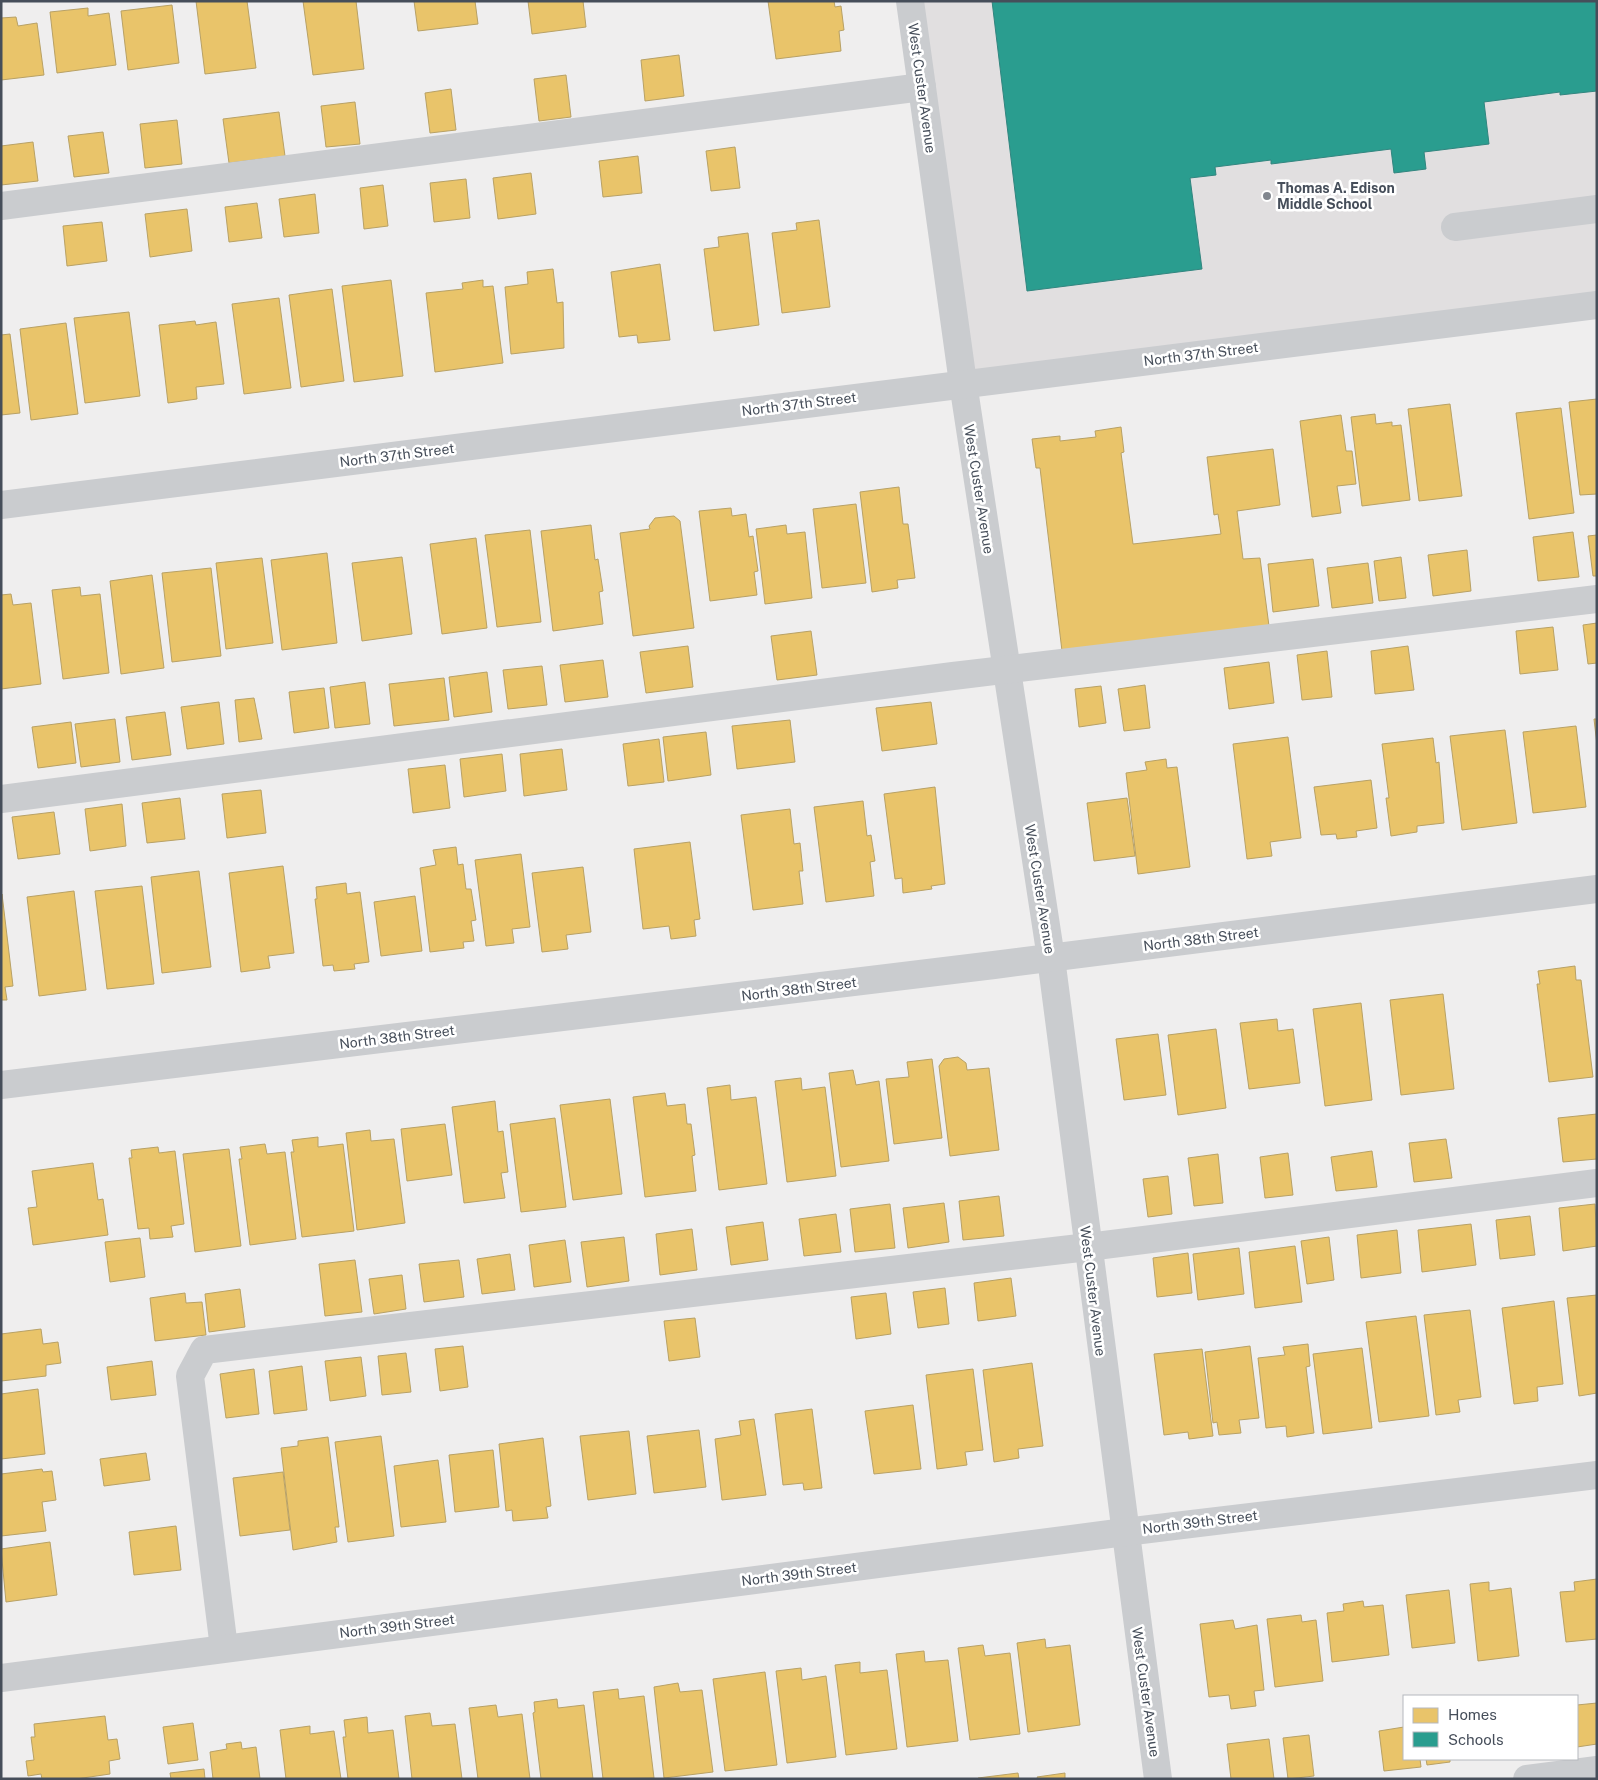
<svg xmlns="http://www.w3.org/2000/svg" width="1598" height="1780" viewBox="0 0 1598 1780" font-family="'Public Sans',sans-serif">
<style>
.education{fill:#e1dfe0}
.homes{fill:#e9c46a;stroke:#b8a165}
.schools{fill:#2a9d8f;stroke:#32857f}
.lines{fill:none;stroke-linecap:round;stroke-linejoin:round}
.minor{stroke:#cacccf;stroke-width:28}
.poi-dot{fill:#81868e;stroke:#fff;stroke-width:2}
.labels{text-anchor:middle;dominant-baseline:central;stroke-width:5;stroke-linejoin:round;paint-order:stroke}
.street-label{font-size:14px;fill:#464e5a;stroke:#fff}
.poi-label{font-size:14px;font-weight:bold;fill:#464e5a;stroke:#fff;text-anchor:start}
</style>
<rect width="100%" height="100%" fill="#efeeee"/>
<polygon class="education" points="910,1 1597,1 1597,305 963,383"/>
<g class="homes">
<polygon points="196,1 247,1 256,68 205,74"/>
<polygon points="303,1 356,1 364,69 313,75"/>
<polygon points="414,1 475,1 478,24 418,31"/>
<polygon points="528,1 583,1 586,27 532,34"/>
<polygon points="768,1 834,1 835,7 841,6 844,30 839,31 841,51 776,59"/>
<polygon points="172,5 179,63 128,70 121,11"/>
<polygon points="88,8 88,16 109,13 116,65 57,73 50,12"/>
<polygon points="16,17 18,26 37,23 44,75 1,80 1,18"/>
<polygon points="679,55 684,96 645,101 641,60"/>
<polygon points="566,75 571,117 539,121 534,79"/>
<polygon points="451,89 456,130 430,133 425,93"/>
<polygon points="355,102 360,144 326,147 321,106"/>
<polygon points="279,112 285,156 229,163 223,119"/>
<polygon points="177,120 182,164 145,168 140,124"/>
<polygon points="103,132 109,173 74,177 68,136"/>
<polygon points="33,142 38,181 1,185 1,146"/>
<polygon points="735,147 740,188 711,191 706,151"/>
<polygon points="638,156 642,193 603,197 599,161"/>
<polygon points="531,173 536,214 498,219 493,178"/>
<polygon points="466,179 470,218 434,222 430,183"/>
<polygon points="383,185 388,226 364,229 360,188"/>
<polygon points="315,194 319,233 284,237 279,199"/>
<polygon points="257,203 262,238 229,242 225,207"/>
<polygon points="187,209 192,251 150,257 145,214"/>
<polygon points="819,220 830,307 782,313 772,233 797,230 796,223"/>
<polygon points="102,222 107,261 67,266 63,226"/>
<polygon points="748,233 759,325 714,331 704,249 719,247 718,237"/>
<polygon points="660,264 670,340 638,343 637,335 619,337 611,272"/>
<polygon points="553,269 557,303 563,302 564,348 511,354 505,287 528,284 527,272"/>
<polygon points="391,280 403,376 354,382 342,286"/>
<polygon points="483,280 483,287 493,286 503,363 435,372 426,293 463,289 462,283"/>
<polygon points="332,289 344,381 301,387 289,295"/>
<polygon points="279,298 291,388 244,394 232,304"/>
<polygon points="129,312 140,396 85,403 74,318"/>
<polygon points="195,321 196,325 216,322 224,384 196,387 197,399 168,403 159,325"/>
<polygon points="66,323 78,414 31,420 20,329"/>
<polygon points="10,334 20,413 1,415 1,335"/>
<polygon points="1597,399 1597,494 1580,495 1569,402"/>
<polygon points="1450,404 1462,496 1419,501 1408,409"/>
<polygon points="1561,408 1574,513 1529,519 1516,413"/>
<polygon points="1375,414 1376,424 1392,422 1392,426 1401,425 1410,500 1362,506 1351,417"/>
<polygon points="1341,415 1346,451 1352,451 1356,484 1337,486 1341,513 1312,517 1300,421"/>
<polygon points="1121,427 1124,452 1121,453 1133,544 1221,534 1218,514 1214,515 1207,457 1273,449 1280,505 1237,511 1243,559 1260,558 1269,626 1062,651 1040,468 1036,468 1032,439 1060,436 1060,441 1096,437 1095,431"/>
<polygon points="899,487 903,524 908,524 915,578 897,580 898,588 872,592 860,492"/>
<polygon points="856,504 866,583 822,588 813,509"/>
<polygon points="731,508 732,516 746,514 749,537 753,536 758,571 754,572 757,595 710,601 699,511"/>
<polygon points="674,516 680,521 694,628 633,636 620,533 650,529 649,526 655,518"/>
<polygon points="591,525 595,560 598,559 603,591 599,592 603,624 553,631 541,531"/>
<polygon points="786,525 787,534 805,532 812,598 765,604 756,529"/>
<polygon points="530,530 541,622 497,627 485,535"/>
<polygon points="1573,532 1579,577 1538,581 1533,537"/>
<polygon points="1597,535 1597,576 1593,576 1588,536"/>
<polygon points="476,538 487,628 442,634 430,544"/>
<polygon points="1467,550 1471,591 1433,596 1428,555"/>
<polygon points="327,553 337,643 282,650 271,560"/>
<polygon points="402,557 412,634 362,641 352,563"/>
<polygon points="1401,557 1406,598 1379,601 1374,561"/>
<polygon points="262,558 273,643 226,649 216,563"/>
<polygon points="1313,559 1319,606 1273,612 1268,564"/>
<polygon points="1368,563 1373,603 1332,608 1327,568"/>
<polygon points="211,568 221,656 172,662 162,573"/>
<polygon points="152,575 164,668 121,674 110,581"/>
<polygon points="80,587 81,596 100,594 109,673 63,679 52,590"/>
<polygon points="11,594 13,605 31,603 41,684 1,689 1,595"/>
<polygon points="1597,623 1597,663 1588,664 1583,625"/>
<polygon points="1553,627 1558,670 1520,674 1516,631"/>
<polygon points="811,631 817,675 777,680 771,636"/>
<polygon points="688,646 693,687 646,693 640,652"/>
<polygon points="1408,646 1414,690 1375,694 1371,651"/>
<polygon points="1327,651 1332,697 1302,700 1297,655"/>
<polygon points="603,660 608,697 565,702 560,665"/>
<polygon points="1269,662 1274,703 1229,709 1224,668"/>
<polygon points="542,666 547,705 508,709 503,670"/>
<polygon points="487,672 492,712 454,717 449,677"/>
<polygon points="444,678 449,720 394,726 389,684"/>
<polygon points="365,682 370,724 335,728 330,687"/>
<polygon points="1145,685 1150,728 1124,731 1118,689"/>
<polygon points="1101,686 1106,723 1079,727 1075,689"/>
<polygon points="324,688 329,728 294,733 289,692"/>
<polygon points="254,698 262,739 239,742 235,700"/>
<polygon points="219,702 224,744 187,749 181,707"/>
<polygon points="931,702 937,744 882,751 876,708"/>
<polygon points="165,712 171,755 132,760 126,717"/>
<polygon points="115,719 120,762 81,767 75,724"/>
<polygon points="1594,719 1597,719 1597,745"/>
<polygon points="790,720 795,762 737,769 732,726"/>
<polygon points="71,722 76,763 38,768 32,727"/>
<polygon points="1576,726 1586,807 1533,813 1523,732"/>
<polygon points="1505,730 1517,823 1462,830 1450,736"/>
<polygon points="706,732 711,775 668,781 663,737"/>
<polygon points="1288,737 1301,838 1270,842 1272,856 1247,859 1233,744"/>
<polygon points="1433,738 1436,763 1439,762 1444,823 1417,826 1417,832 1391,836 1386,798 1389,798 1382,744"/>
<polygon points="659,739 664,782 628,786 623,744"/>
<polygon points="562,749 567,790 524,796 520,754"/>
<polygon points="502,754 506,791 464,797 460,759"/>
<polygon points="1166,759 1167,768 1177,767 1190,867 1138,874 1126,773 1147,770 1145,762"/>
<polygon points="445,765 450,808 413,813 408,769"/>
<polygon points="1371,780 1377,828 1356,831 1357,837 1337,839 1336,834 1321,835 1314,787"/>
<polygon points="935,787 945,884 931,886 932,889 903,893 902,878 895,879 884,794"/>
<polygon points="261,790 266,833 227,838 222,794"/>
<polygon points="180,798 185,839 147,843 142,803"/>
<polygon points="1127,798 1135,856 1094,861 1087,803"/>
<polygon points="863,801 867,836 871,835 875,861 870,862 874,896 826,902 814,807"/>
<polygon points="122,804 126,846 90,851 85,809"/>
<polygon points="790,809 794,844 800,843 803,871 799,871 803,904 753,910 741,815"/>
<polygon points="54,812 60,854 18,859 12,817"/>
<polygon points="690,842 700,919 694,920 696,936 671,939 669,926 643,929 634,849"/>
<polygon points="456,847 458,865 463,864 466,889 471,889 476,920 471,921 474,941 463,942 464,948 430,952 420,868 436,865 433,850"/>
<polygon points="521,854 530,927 512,929 514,943 486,946 475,860"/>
<polygon points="283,866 294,953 268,956 270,968 241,972 229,873"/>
<polygon points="583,867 591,932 566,935 568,949 542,952 532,873"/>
<polygon points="199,871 211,967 162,973 151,877"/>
<polygon points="346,883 347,894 360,892 369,962 354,964 355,969 334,971 333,965 323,966 315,899 317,899 316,887"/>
<polygon points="142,886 154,984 107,989 95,891"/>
<polygon points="74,891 86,990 39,996 27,897"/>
<polygon points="2,894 13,986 5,987 7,1000 1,1000"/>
<polygon points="415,896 422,951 381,956 374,902"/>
<polygon points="1575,966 1576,980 1581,980 1593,1077 1549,1082 1537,984 1540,984 1538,971"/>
<polygon points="1443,994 1454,1089 1401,1095 1390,1000"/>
<polygon points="1361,1003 1372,1100 1325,1106 1313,1009"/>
<polygon points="1277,1019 1278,1031 1293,1029 1300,1083 1249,1089 1240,1023"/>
<polygon points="1216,1029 1226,1108 1178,1115 1168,1035"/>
<polygon points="1158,1034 1166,1095 1124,1100 1116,1039"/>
<polygon points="958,1057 966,1063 967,1070 989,1068 999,1150 950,1156 939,1066 944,1059"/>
<polygon points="932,1059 942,1138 894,1144 886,1079 909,1077 907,1062"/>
<polygon points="853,1070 856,1085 879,1081 889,1161 841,1167 829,1073"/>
<polygon points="801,1078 802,1090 825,1087 836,1176 787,1182 775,1081"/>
<polygon points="730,1085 731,1100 756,1097 767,1184 719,1190 707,1088"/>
<polygon points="665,1093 667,1106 685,1104 687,1124 691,1124 695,1155 692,1156 696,1191 645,1197 633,1097"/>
<polygon points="610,1099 622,1194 573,1200 560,1105"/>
<polygon points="495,1101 498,1132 503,1131 508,1172 501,1173 505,1198 464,1203 452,1107"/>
<polygon points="1597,1114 1597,1159 1563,1162 1558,1118"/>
<polygon points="555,1118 566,1207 521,1212 510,1124"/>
<polygon points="445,1124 452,1175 407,1181 401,1129"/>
<polygon points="370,1130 371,1141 394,1139 405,1223 357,1230 346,1133"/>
<polygon points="318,1137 318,1147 343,1144 354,1231 302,1237 291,1152 294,1152 292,1140"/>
<polygon points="1446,1139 1452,1178 1414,1182 1409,1143"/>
<polygon points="265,1144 267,1154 285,1152 296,1239 250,1245 239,1159 242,1159 240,1147"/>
<polygon points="158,1147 159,1153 175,1151 184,1224 171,1226 173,1237 150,1239 149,1228 138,1229 129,1158 132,1158 131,1150"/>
<polygon points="229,1149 241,1246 195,1252 183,1154"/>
<polygon points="1372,1151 1377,1187 1336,1191 1331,1157"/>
<polygon points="1288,1153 1293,1195 1265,1198 1260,1157"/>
<polygon points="1218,1154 1223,1203 1194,1206 1188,1158"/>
<polygon points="93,1163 98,1200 103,1199 108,1235 33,1245 28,1208 37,1207 32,1171"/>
<polygon points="1168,1176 1172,1214 1148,1217 1143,1179"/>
<polygon points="999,1196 1004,1236 963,1240 959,1201"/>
<polygon points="944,1203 949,1242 908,1248 903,1208"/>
<polygon points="890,1204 895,1248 855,1252 850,1209"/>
<polygon points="1595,1204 1597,1246 1563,1251 1559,1208"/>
<polygon points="836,1214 841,1252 804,1256 799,1219"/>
<polygon points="1530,1216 1535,1255 1500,1259 1496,1220"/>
<polygon points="763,1222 768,1260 731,1265 726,1227"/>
<polygon points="1471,1224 1476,1265 1422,1272 1418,1230"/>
<polygon points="692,1229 697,1270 660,1275 656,1234"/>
<polygon points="1397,1230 1401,1273 1361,1278 1357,1235"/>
<polygon points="624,1237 629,1281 587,1287 581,1242"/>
<polygon points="1329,1237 1334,1280 1307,1284 1301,1241"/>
<polygon points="140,1238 145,1277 110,1282 105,1242"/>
<polygon points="565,1240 571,1282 534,1287 529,1245"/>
<polygon points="1295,1246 1302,1302 1255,1308 1249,1252"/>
<polygon points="1239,1248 1244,1294 1198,1300 1193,1254"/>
<polygon points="1188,1253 1192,1293 1157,1297 1153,1258"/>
<polygon points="510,1254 515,1290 482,1294 477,1259"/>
<polygon points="355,1260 362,1312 325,1316 319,1264"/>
<polygon points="459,1260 464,1297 424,1302 419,1264"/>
<polygon points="402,1275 406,1309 374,1314 369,1279"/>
<polygon points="1011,1278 1016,1316 978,1321 974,1283"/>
<polygon points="945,1288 949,1324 918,1328 913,1292"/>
<polygon points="240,1289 245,1327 209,1332 205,1294"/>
<polygon points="185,1293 186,1303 202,1302 206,1335 155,1341 150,1298"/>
<polygon points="886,1293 891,1334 856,1339 851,1297"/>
<polygon points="1597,1295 1597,1393 1579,1396 1567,1298"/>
<polygon points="1554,1301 1563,1384 1537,1387 1538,1401 1514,1404 1502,1308"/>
<polygon points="1470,1310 1481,1397 1458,1400 1460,1412 1436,1415 1424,1315"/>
<polygon points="1416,1316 1429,1416 1379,1422 1366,1322"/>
<polygon points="695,1318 700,1357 669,1361 664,1321"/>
<polygon points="41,1329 43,1344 58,1342 61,1363 46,1365 46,1376 1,1381 1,1334"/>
<polygon points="1308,1344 1310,1366 1306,1367 1314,1433 1287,1437 1286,1426 1266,1428 1258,1358 1285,1355 1283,1347"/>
<polygon points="463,1346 468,1387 440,1391 435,1349"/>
<polygon points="1250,1346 1259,1418 1239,1420 1241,1433 1219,1435 1217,1422 1213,1423 1205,1352"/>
<polygon points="1362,1348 1372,1428 1323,1434 1313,1354"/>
<polygon points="1202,1349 1213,1436 1189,1439 1188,1432 1164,1435 1154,1354"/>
<polygon points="406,1353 411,1392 382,1395 378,1356"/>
<polygon points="361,1357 366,1396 330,1401 325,1361"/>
<polygon points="152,1361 156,1395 111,1400 107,1367"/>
<polygon points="1032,1363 1043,1446 1018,1449 1019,1458 994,1462 983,1370"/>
<polygon points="302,1366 307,1410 274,1414 269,1371"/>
<polygon points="254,1369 259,1414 226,1418 220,1374"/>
<polygon points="973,1369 983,1450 965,1452 967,1465 937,1469 926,1375"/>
<polygon points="38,1389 45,1454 1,1459 1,1394"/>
<polygon points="913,1405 921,1469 874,1474 865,1411"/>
<polygon points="812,1409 822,1488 804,1490 803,1483 783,1485 775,1414"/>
<polygon points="754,1419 766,1495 722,1500 715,1439 741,1435 739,1421"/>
<polygon points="699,1430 706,1487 654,1493 647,1436"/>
<polygon points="629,1431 636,1494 588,1500 580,1436"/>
<polygon points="381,1436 394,1536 348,1542 335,1442"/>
<polygon points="328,1437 339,1527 335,1527 337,1542 293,1550 281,1448 298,1446 298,1441"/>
<polygon points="543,1438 551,1506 546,1507 548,1518 513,1521 512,1510 506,1511 499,1444"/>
<polygon points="493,1450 499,1507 455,1512 449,1455"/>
<polygon points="146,1453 150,1480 104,1486 100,1459"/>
<polygon points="438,1460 446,1522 401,1527 394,1466"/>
<polygon points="42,1469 43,1472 52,1471 56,1500 42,1502 46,1531 1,1536 1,1474"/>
<polygon points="283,1472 290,1530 240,1536 233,1478"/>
<polygon points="176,1526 181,1570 134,1575 129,1532"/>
<polygon points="50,1542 57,1595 6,1602 1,1549"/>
<polygon points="1597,1579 1597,1639 1566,1642 1560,1592 1575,1591 1574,1582"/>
<polygon points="1489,1582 1489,1591 1511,1588 1519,1656 1478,1661 1470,1584"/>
<polygon points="1449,1590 1455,1643 1412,1648 1406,1595"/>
<polygon points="1363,1601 1364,1607 1383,1605 1389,1655 1332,1662 1327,1613 1344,1611 1343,1604"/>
<polygon points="1301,1615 1302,1622 1316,1620 1323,1681 1275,1687 1267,1619"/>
<polygon points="1233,1620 1235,1629 1257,1625 1264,1690 1254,1691 1256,1706 1231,1709 1229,1695 1209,1697 1200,1624"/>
<polygon points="1045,1639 1046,1648 1070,1645 1080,1725 1028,1732 1017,1643"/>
<polygon points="983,1645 985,1656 1010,1653 1020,1734 970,1740 958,1648"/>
<polygon points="924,1651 925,1662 948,1660 958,1741 907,1747 896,1654"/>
<polygon points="860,1662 860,1673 887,1670 897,1749 846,1755 835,1665"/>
<polygon points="801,1668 802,1680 826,1676 836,1757 787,1763 776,1671"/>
<polygon points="765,1672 777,1765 725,1771 713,1679"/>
<polygon points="678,1683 680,1692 702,1690 713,1772 664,1778 654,1687"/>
<polygon points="618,1689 619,1699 644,1696 654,1778 603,1779 593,1692"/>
<polygon points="557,1699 558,1708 584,1705 593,1779 541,1779 533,1713 535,1712 534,1702"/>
<polygon points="1597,1703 1597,1744 1577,1747 1577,1705"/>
<polygon points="496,1705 498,1717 522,1714 530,1779 478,1779 469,1708"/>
<polygon points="430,1713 432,1726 455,1724 462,1779 412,1779 405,1716"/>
<polygon points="105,1716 108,1740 117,1739 120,1759 109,1761 110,1774 76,1779 42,1779 41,1774 28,1776 26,1761 34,1760 31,1737 35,1737 34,1724"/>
<polygon points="367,1717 368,1733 393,1730 399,1779 348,1779 343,1737 346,1737 344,1720"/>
<polygon points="193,1723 198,1760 168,1764 163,1727"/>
<polygon points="310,1726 310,1734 334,1731 341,1779 286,1779 280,1730"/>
<polygon points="1404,1727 1404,1759 1420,1759 1421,1767 1384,1771 1379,1731"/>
<polygon points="1309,1735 1314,1776 1288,1779 1283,1738"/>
<polygon points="1269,1739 1274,1779 1231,1779 1227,1744"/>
<polygon points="241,1742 242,1749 256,1747 260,1779 213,1779 210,1752 227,1749 226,1744"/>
<polygon points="1426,1759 1450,1759 1450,1762 1427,1765"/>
<polygon points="204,1769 205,1779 171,1779 170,1773"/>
<polygon points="1018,1773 1019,1779 978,1779 978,1778"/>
<polygon points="1065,1773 1065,1779 1038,1779 1037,1777"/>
</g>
<polygon class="schools" points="992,1 1597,1 1597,91 1560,95 1560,92 1484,102 1489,144 1424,152 1426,169 1394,173 1391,149 1271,164 1271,160 1215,167 1216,175 1190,178 1202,269 1027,291"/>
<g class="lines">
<g class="minor">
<polyline points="910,1 963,383 1051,958 1158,1779"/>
<polyline points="1,206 922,87"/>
<polyline points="1455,227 1597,209"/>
<polyline points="1,505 1597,305"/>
<polyline points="1,799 953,676 1597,599"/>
<polyline points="1,1085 994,965 1597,889"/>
<polyline points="224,1648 190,1376 204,1350 1088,1247 1597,1183"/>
<polyline points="1,1678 1125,1532 1597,1475"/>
<polyline points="1527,1779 1597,1770"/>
</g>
</g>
<circle class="poi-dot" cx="1267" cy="196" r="5"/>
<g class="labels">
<g class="street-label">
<text transform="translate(922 88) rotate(82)">West Custer Avenue</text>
<text transform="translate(1201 354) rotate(-7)">North 37th Street</text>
<text transform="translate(799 404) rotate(-7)">North 37th Street</text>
<text transform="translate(397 455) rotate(-7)">North 37th Street</text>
<text transform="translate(979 489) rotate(81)">West Custer Avenue</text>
<text transform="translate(1040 889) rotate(81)">West Custer Avenue</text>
<text transform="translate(1201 939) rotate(-7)">North 38th Street</text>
<text transform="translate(799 989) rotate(-7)">North 38th Street</text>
<text transform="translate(397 1037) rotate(-7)">North 38th Street</text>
<text transform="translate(1093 1291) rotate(83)">West Custer Avenue</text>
<text transform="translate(1200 1522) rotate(-7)">North 39th Street</text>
<text transform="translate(799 1574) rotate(-7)">North 39th Street</text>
<text transform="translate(397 1626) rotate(-7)">North 39th Street</text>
<text transform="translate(1146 1692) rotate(82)">West Custer Avenue</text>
</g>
<g class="poi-label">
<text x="1277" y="188">Thomas A. Edison<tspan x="1277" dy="16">Middle School</tspan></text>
</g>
</g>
<rect width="1598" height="1780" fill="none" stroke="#464e5a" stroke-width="5"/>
<rect x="1403" y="1695" width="175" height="65" fill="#ffffff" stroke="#b5b8bd"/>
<rect x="1413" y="1708" width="25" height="15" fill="#e9c46a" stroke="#b5b8bd"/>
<text x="1448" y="1720" font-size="15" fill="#464e5a">Homes</text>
<rect x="1413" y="1732" width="25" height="15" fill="#2a9d8f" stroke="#b5b8bd"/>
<text x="1448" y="1745" font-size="15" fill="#464e5a">Schools</text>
</svg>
